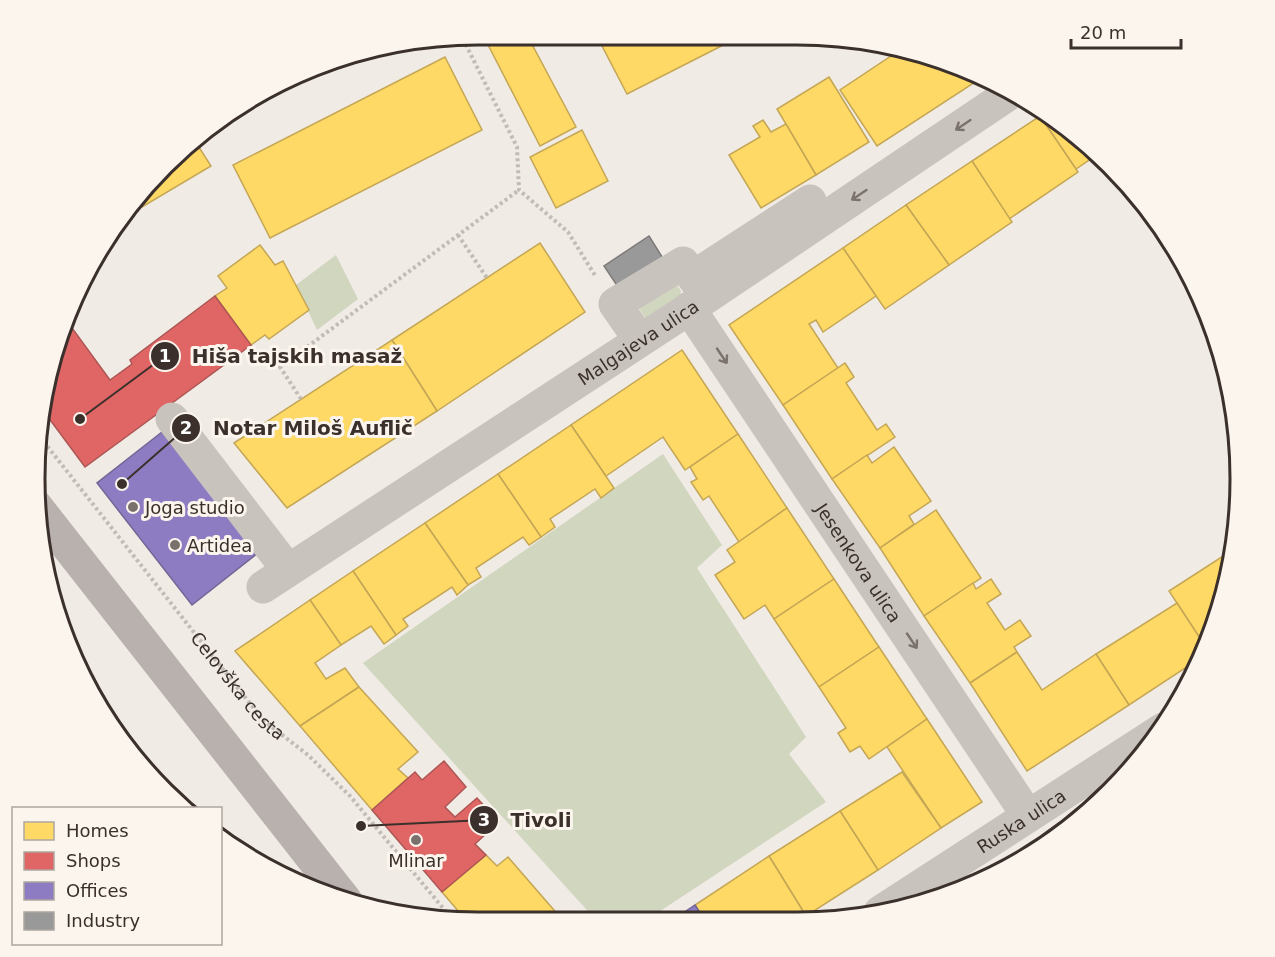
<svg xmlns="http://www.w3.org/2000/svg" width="1275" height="957" viewBox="0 0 1275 957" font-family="'DejaVu Sans',sans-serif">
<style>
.green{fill:#d1d6bf}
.homes{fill:#ffd966;stroke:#c4a654;stroke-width:1.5}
.shops{fill:#e06666;stroke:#ae5654;stroke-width:1.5}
.offices{fill:#8e7cc3;stroke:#756595;stroke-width:1.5}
.industry{fill:#999;stroke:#7d7a78;stroke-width:1.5}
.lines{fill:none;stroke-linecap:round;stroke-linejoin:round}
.path{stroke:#c2bbb6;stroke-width:4;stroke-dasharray:3 3;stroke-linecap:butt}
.minor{stroke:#c9c3be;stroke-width:33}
.major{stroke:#b8b1ad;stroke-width:33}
.oneway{stroke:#7b726d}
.poi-dot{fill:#7a716c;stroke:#fbf5ee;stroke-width:2}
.labels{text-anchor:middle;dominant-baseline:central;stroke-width:6;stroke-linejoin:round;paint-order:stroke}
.street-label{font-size:18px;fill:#3b302b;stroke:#fbf5ee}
.poi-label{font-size:18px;fill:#3b302b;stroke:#fbf5ee;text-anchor:start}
.rim{fill:none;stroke:#3b302b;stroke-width:3}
.leader{fill:none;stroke:#3b302b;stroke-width:2}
.callout-dot{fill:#3b302b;stroke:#fbf5ee;stroke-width:2}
.mark-label{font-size:18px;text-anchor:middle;font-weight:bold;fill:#fff}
.callout-label{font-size:20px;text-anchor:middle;font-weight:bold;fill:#3b302b;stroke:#fbf5ee;stroke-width:6;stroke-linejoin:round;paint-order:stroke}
</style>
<rect width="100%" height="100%" fill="#f0ebe5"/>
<g class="green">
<polygon points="336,255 358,299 317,330 296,285"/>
<polygon points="675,282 681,291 679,300 648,322 638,307"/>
<polygon points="663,454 722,545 697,568 806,737 789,754 826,802 648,919 595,919 363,663"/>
<polygon points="91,688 186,808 182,808 110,725"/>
</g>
<g class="homes">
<polygon points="483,35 527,35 576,127 540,146"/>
<polygon points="619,35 743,35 627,94 601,44"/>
<polygon points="903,48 912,50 983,77 877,146 840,90"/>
<polygon points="445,57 482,130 270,238 233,165"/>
<polygon points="829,77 869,142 816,175 777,109"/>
<polygon points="1045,113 1067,126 1095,156 1076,169 1040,116"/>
<polygon points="1040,116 1078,172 1009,219 972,161"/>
<polygon points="763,120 771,132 786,124 816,175 761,208 729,155 760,137 753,126"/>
<polygon points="582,130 608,181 556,208 530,157"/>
<polygon points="195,141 211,166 142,207 138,201 164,165"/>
<polygon points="972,161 1012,222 949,265 906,205"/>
<polygon points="906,205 949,265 885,309 843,248"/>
<polygon points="540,243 585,312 437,411 392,340"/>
<polygon points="260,245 275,265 283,261 309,310 269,339 265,335 251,345 215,296 227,288 218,276"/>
<polygon points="843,248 876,296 823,332 816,320 809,324 838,368 783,405 729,325"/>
<polygon points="392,340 437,411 287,508 234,443"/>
<polygon points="682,350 738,434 685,470 663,437 606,476 571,425"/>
<polygon points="845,363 854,377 846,383 877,430 886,424 895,437 832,479 783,405"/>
<polygon points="571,425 614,488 601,498 595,489 550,519 555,527 541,537 498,474"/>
<polygon points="738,434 787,508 739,542 709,496 703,500 691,482 697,479 690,467"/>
<polygon points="894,447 931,501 909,516 914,524 880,548 832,479 867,455 872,463"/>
<polygon points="498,474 541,537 529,545 523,537 476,568 481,577 468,585 425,523"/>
<polygon points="787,508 834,579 774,619 765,605 744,619 715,575 735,562 727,550"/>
<polygon points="936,510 981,578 924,616 880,548"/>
<polygon points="425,523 468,585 457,595 452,587 403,619 408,626 396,635 353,571"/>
<polygon points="1234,549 1232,565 1207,649 1169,591"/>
<polygon points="353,571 396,635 384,644 371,626 341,645 310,600"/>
<polygon points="834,579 879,647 819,687 774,619"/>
<polygon points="991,579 1001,594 987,603 1005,630 1020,620 1031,636 1014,647 1017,652 970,683 924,616 973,583 976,589"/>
<polygon points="310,600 341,645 315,663 326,679 345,668 359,687 300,726 235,651"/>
<polygon points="1177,603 1207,649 1202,657 1129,705 1096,654"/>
<polygon points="879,647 927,719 869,759 860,746 850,752 838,733 846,728 819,687"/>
<polygon points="1017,652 1042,690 1096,654 1129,705 1027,771 970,683"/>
<polygon points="359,687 418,752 398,769 408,778 372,810 300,726"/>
<polygon points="927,719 982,802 941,828 887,747"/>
<polygon points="902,772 941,828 878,870 840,811"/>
<polygon points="840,811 878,870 806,916 769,856"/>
<polygon points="486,855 497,866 508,857 560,917 558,919 465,919 442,892"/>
<polygon points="769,856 806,916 803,919 704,919 695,905"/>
</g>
<g class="shops">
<polygon points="215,296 251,345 85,467 42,409 43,392 67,321 110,380 132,364 130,360"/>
<polygon points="444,761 466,787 445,807 455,817 477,798 499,822 475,844 486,855 442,892 372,810 415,772 422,780"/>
</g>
<g class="offices">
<polygon points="162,432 258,553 192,605 97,483"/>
<polygon points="695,905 704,919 674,919"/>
</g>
<polygon class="industry" points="649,236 664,260 620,290 604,266"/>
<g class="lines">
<g class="path">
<polyline points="463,39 517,147 519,190 568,232 596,277"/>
<polyline points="458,235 487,278"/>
<polyline points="301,399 280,367 519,190"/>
<path id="s1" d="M40 437 263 720 308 755 350 796 452 919"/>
</g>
<g class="minor">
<polyline points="693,277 810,201"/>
<path id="s2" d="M689 308 1028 816"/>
<polyline points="640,340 615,304 683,263 701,288"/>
<polyline points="172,419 288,570"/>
<path id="s3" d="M263 587 707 297 1012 92"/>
<path id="s4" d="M880 912 1163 729"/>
</g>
<polyline class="major" points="36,506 346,901"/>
</g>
<defs><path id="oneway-shaft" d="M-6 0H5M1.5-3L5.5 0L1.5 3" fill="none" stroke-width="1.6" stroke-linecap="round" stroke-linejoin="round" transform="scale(1.5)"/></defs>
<g class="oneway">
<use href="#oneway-shaft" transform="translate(963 125) rotate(146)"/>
<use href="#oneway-shaft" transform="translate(859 195) rotate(146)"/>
<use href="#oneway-shaft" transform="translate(722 356) rotate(56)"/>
<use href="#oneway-shaft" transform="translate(912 641) rotate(56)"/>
</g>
<g class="poi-dot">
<circle cx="133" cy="507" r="6"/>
<circle cx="175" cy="545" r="6"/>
<circle cx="416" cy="840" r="6"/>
</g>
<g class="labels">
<g class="street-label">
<text stroke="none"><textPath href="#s3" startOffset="448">Malgajeva ulica</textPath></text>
<text stroke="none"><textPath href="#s2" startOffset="306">Jesenkova ulica</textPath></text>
<text stroke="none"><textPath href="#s1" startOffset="318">Celovška cesta</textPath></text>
<text stroke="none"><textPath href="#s4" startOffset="168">Ruska ulica</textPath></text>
</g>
<g class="poi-label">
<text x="145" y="507">Joga studio</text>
<text x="187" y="545">Artidea</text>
<text x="416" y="860" text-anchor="middle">Mlinar</text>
</g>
</g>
<path d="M0 0H1275V957H0ZM478 45H797A433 433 0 0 1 1230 478V479A433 433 0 0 1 797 912H478A433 433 0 0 1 45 479V478A433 433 0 0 1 478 45Z" fill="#fbf5ee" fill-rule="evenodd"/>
<path class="rim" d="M478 45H797A433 433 0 0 1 1230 478V479A433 433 0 0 1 797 912H478A433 433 0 0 1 45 479V478A433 433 0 0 1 478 45Z"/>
<path class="leader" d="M80 419L165 356M122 484L186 428M361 826L484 820"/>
<g class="callout-dot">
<circle cx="80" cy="419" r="6"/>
<circle cx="122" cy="484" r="6"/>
<circle cx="361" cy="826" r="6"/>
<circle cx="165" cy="356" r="15"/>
<circle cx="186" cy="428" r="15"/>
<circle cx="484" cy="820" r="15"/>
</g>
<g class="mark-label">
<text x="165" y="362">1</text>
<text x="186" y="434">2</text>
<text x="484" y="826">3</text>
</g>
<g class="callout-label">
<text x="297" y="363">Hiša tajskih masaž</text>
<text x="313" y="435">Notar Miloš Auflič</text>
<text x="541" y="827">Tivoli</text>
</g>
<rect x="12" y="807" width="210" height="138" fill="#fbf5ee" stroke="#aea6a0" stroke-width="1.5"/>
<rect x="24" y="822" width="30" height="18" fill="#ffd966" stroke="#aea6a0" stroke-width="1.5"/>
<text x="66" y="837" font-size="18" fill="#3b302b">Homes</text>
<rect x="24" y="852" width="30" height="18" fill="#e06666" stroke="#aea6a0" stroke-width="1.5"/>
<text x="66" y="867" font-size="18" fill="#3b302b">Shops</text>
<rect x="24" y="882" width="30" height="18" fill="#8e7cc3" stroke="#aea6a0" stroke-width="1.5"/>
<text x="66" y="897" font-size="18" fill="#3b302b">Offices</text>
<rect x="24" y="912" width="30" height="18" fill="#999999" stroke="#aea6a0" stroke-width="1.5"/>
<text x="66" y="927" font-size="18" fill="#3b302b">Industry</text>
<path d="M1071 39v9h110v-9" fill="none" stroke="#3b302b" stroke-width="3"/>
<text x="1080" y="39" font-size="18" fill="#3b302b" stroke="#fbf5ee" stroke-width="4.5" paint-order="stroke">20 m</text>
</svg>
